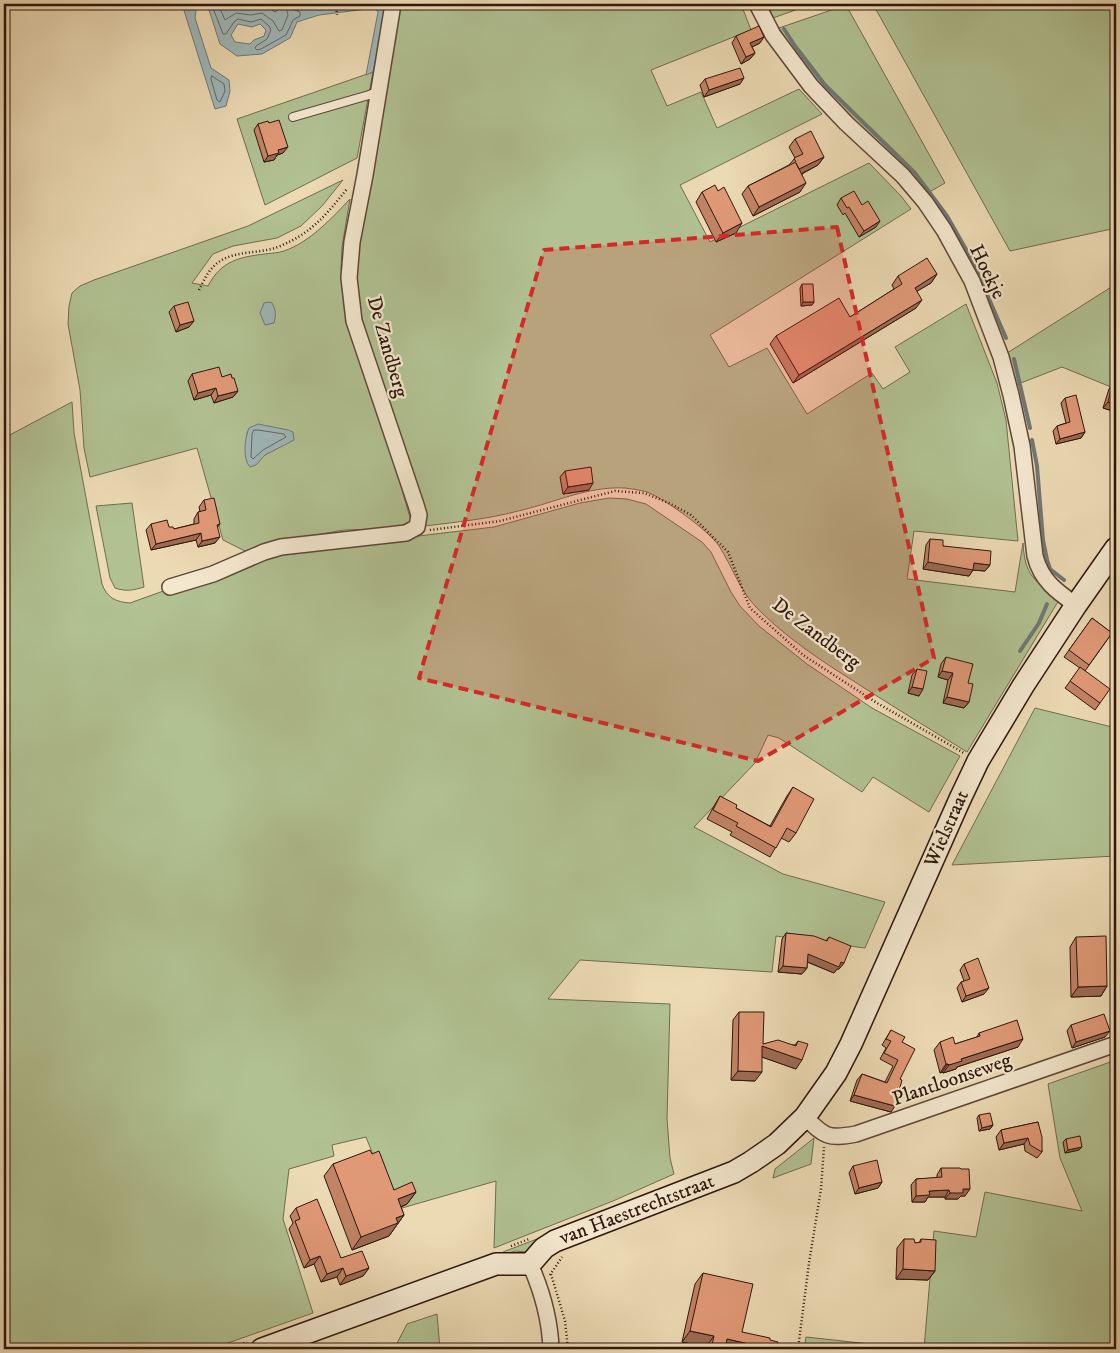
<svg xmlns="http://www.w3.org/2000/svg" width="1120" height="1353" viewBox="0 0 1120 1353" font-family="'IM FELL DW Pica',serif">
<style>
.green{fill:#b1c192;stroke:#706c4f;fill-rule:evenodd}
.water{fill:#9fb7b9;stroke:#727774;fill-rule:evenodd}
.lines{fill:none;stroke-linecap:round;stroke-linejoin:round}
.shore{stroke:#676662;stroke-width:1}
.stream{stroke:#727774;stroke-width:4}
.lane-casing{stroke:#5e4736;stroke-width:10}
.street-casing{stroke:#5e4736;stroke-width:18}
.secondary-casing{stroke:#2f160c;stroke-width:24}
.path{stroke:#2f160c;stroke-width:2.5;stroke-dasharray:1 2.5;stroke-linecap:butt}
.lane{stroke:#f3e7ce;stroke-width:8}
.street{stroke:#f3e7ce;stroke-width:15}
.secondary{stroke:#f3e7ce;stroke-width:21}
.wall{fill:#c18466;stroke:#2f160c}
.shaded-wall{fill:#9d6b53;stroke:#2f160c}
.building{fill:#e09977;stroke:#2f160c}
.marked{fill:#d62828;fill-opacity:0.2;stroke:#d62828;stroke-width:4;stroke-dasharray:10 6;stroke-linejoin:round}
.labels{text-anchor:middle;dominant-baseline:central;stroke-width:4.5;stroke-linejoin:round;paint-order:stroke}
.street-label{font-size:20px;fill:#2f160c;stroke:#f3e7ce}
</style>
<rect width="100%" height="100%" fill="#ecdab4"/>
<filter id="stains"><feTurbulence type="fractalNoise" baseFrequency=".004" numOctaves="4"/><feColorMatrix values="0 0 0 0 .2 0 0 0 0 .09 0 0 0 0 .02 0 0 0 .5 -.17"/></filter>
<radialGradient id="worn" r=".72"><stop offset=".6" stop-color="#630" stop-opacity="0"/><stop offset="1" stop-color="#630" stop-opacity=".3"/></radialGradient>
<g class="green">
<path d="M396 4H741L751 30 651 70 667 106 701 92 717 128 799 89 822 114 680 185 710 242 869 163 901 196 911 209 710 335 729 367 767 348 807 414 872 373 883 389 910 372 895 347 966 304 997 383 1006 420 1018 541 914 531 907 579 1015 592 1023 543C1025 576 1034 580 1059 600L967 752C930 729 892 706 855 682 820 660 785 637 756 607 739 589 732 566 719 546 708 530 665 499 647 492 641 490 631 489 625 488 587 486 554 503 518 511 488 519 457 522 425 526L354 293 351 268Z"/>
<polygon points="768,4 812,4 773,18"/>
<polygon points="873,4 1116,4 1116,228 1010,251"/>
<polygon points="846,5 945,183 926,194 872,138 814,81 801,64 779,28"/>
<polygon points="373,72 357,158 265,205 237,119"/>
<path d="M343 180 322 206 301 226 277 238 233 246 213 254 192 283 208 286C221 261 239 257 265 254 271 253 279 253 284 251 310 242 332 218 350 199L342 247 341 269 345 291 413 528 344 530 276 542 245 551 223 540 197 448 90 477 84 448 80 390 68 324 69 306 72 293 80 286 94 280 248 226ZM250 428 277 448 265 455 246 458 247 433Z"/>
<polygon points="1116,284 1116,389 1062,367 1013,386 1004,355"/>
<path d="M72 402 74 433 102 584C107 598 116 602 130 603L266 554 494 527 580 503 609 498 627 499 646 504 702 542 711 552 731 592 740 606 759 626 807 664 872 708 960 756 929 812 873 777 862 792 779 738 768 735 755 763 694 827 783 874 885 902 865 948 776 936 772 972 580 960 548 999 670 1004 667 1119 670 1158 674 1174 613 1201 494 1248 496 1181 395 1210 366 1137 332 1145 334 1156 289 1169 283 1219 313 1313 211 1349H4V438Z"/>
<path d="M132 503 144 587C134 590 126 592 115 588L110 578 96 506Z"/>
<polygon points="1035,708 1116,728 1116,856 952,865"/>
<polygon points="1116,1060 1116,1349 924,1349 934,1231 976,1237 985,1192 1082,1211 1060,1158 1048,1084"/>
<polygon points="814,1138 811,1164 773,1178 775,1169"/>
<polygon points="542,1237 527,1252 515,1251 504,1255 503,1252"/>
<polygon points="437,1314 440,1349 394,1349 407,1324"/>
<polygon points="806,1337 915,1349 804,1349"/>
</g>
<g class="water">
<path d="M182 4H289L301 7 330 4H387L373 72 366 75 378 12 375 8 319 15 297 22 290 38 262 54 237 56 220 44 209 10 204 7 196 10 195 18 211 68 229 80 230 91 226 106 215 109ZM238 24 252 27 260 24 266 30 264 36 254 40 250 44 235 42 231 35Z"/>
<path d="M269 302 272 303C276 310 276 315 274 323L265 325 260 313 264 303Z"/>
<path d="M258 424 288 430 293 432 294 440 265 455 256 465 250 467C242 459 245 437 249 428Z"/>
</g>
<g class="lines">
<g class="shore">
<polyline points="208,4 213,8 223,34 226,34 234,22 238,19 251,22 261,19 269,26 271,30 267,39 256,46 255,48 257,50 261,49 286,35 293,20 300,16 300,12 292,9 291,4"/>
<polyline points="218,4 225,20 236,13 251,15 262,13 273,21 279,31 282,30 288,15 285,4"/>
<path d="M226 4 229 7C238 5 243 8 251 7 263 6 265 5 275 12L278 10 277 4"/>
<polyline points="315,4 315,8 317,10 372,4"/>
<polygon points="212,76 224,84 225,91 220,102 217,100 211,79"/>
<polygon points="254,430 258,430 284,434 286,437 263,450 253,459 251,457 252,435"/>
</g>
<g class="stream">
<polyline points="784,29 795,46 825,85 915,173 947,216 972,260 1006,338"/>
<polyline points="1014,359 1030,428"/>
<polyline points="1032,440 1037,466 1043,540 1047,560 1050,569 1064,580"/>
<polyline points="1020,651 1039,623 1047,604"/>
</g>
<defs>
<polyline id="lane" points="293,117 369,95 379,91"/>
<g id="street">
<path d="M757 4 773 35 811 86 846 123 903 176 925 202 944 230 972 281 1001 357 1011 395 1022 446 1035 556C1041 580 1056 591 1076 605"/>
<polyline points="170,587 213,574 264,552 281,547 406,533 417,527 419,515 416,505 354,321 349,278 352,242 365,175 393,4"/>
<path d="M805 1117C825 1137 828 1139 856 1134L1116 1044"/>
<path d="M530 1264C542 1291 550 1320 551 1349"/>
</g>
<polyline id="secondary" points="262,1349 496,1264 530,1264 544,1248 555,1241 734,1172 751,1162 777,1144 805,1117 836,1073 851,1044 960,799 978,761 1023,686 1076,605 1116,548"/>
</defs>
<use href="#lane" class="lane-casing"/>
<use href="#street" class="street-casing"/>
<use href="#secondary" class="secondary-casing"/>
<g class="path">
<polyline points="199,4 200,10"/>
<polyline points="336,4 337,15"/>
<path d="M199 290C203 282 207 273 213 267 230 249 256 255 278 247 312 233 325 216 347 189"/>
<polyline points="430,530 500,521 615,491 644,493 669,503 691,515 728,552 750,608 803,655 877,703 964,753"/>
<polyline points="511,1246 529,1239"/>
<polyline points="551,1274 565,1321 568,1349"/>
<polyline points="550,1275 562,1257"/>
<polyline points="227,1349 247,1342"/>
<polyline points="798,1349 809,1263 821,1189 824,1147"/>
</g>
<use href="#lane" class="lane"/>
<use href="#street" class="street"/>
<use href="#secondary" class="secondary"/>
</g>
<g class="wall">
<polygon points="736,36 760,43 752,47 755,53 750,59 741,64 732,43"/>
<polygon points="705,79 740,84 704,97 700,85"/>
<polygon points="269,123 283,153 277,155 274,160 264,162 254,130 258,124"/>
<polygon points="795,139 824,157 818,165 802,174 800,192 753,216 742,194 748,186 789,165 795,158 789,147"/>
<polygon points="702,192 736,233 716,242 696,202"/>
<polygon points="841,198 862,205 876,227 859,237 845,213 843,215 837,205"/>
<polygon points="937,274 931,283 917,291 916,308 793,383 770,344 776,336 850,317 894,289 892,285 898,276"/>
<polygon points="802,284 814,302 812,305 801,306 800,288"/>
<polygon points="174,306 189,327 176,332 169,312"/>
<polygon points="192,374 222,377 238,391 233,397 214,403 211,395 194,400 188,381"/>
<polygon points="1113,383 1116,412 1103,408 1109,389"/>
<polygon points="1065,398 1085,432 1081,438 1056,444 1053,431 1057,426 1066,423 1061,403"/>
<polygon points="565,471 589,490 563,494 560,477"/>
<polygon points="204,500 220,524 217,528 215,543 198,547 196,540 151,550 146,530 151,524 174,529 194,524 194,519 198,512 200,512 199,507"/>
<polygon points="930,539 943,546 990,565 985,571 973,570 969,576 923,569 926,545"/>
<polygon points="1116,574 1116,588 1113,588"/>
<polygon points="1092,618 1112,633 1085,671 1100,703 1095,710 1065,688 1080,668 1064,657"/>
<polygon points="946,657 968,683 969,702 964,708 943,703 948,680 938,677 941,664"/>
<polygon points="917,669 919,696 908,693 912,675"/>
<polygon points="793,787 796,833 789,842 781,838 770,857 730,835 732,832 707,819 714,806 720,796 736,808 770,826 787,796"/>
<polygon points="786,933 826,941 829,937 844,963 839,969 837,969 834,973 807,962 807,968 802,974 778,972 782,939"/>
<polygon points="1076,937 1107,986 1101,996 1071,997 1070,947"/>
<polygon points="964,964 984,994 962,1002 957,988 961,982 964,981 960,970"/>
<polygon points="739,1012 763,1044 795,1045 798,1041 796,1069 762,1057 755,1081 731,1080 733,1020"/>
<polygon points="1071,1025 1105,1037 1072,1048 1067,1031"/>
<polygon points="891,1030 902,1042 900,1079 891,1112 850,1101 857,1080 862,1074 885,1082 893,1066 880,1059 886,1048 882,1045"/>
<polygon points="979,1033 1018,1047 957,1067 956,1069 943,1073 942,1072 940,1073 934,1050 940,1042 955,1044 977,1037"/>
<polygon points="979,1115 993,1125 990,1129 979,1131 977,1118"/>
<polygon points="1038,1122 1042,1152 1037,1158 1025,1151 1024,1144 999,1150 996,1137 1001,1130"/>
<polygon points="1115,1129 1116,1129 1116,1143 1115,1143 1113,1133"/>
<polygon points="1066,1139 1082,1147 1079,1150 1065,1153 1063,1142"/>
<polygon points="372,1154 394,1190 416,1192 407,1204 401,1207 404,1215 389,1236 352,1250 324,1176 333,1164"/>
<polygon points="853,1166 882,1182 878,1188 855,1194 849,1173"/>
<polygon points="941,1168 965,1196 961,1196 958,1199 945,1199 945,1197 928,1197 925,1202 912,1202 911,1185 916,1179 937,1178 937,1175"/>
<polygon points="296,1208 341,1258 369,1268 363,1276 340,1285 337,1277 321,1282 314,1264 304,1268 289,1229 293,1223 290,1216"/>
<polygon points="904,1239 915,1243 919,1243 921,1239 935,1271 928,1280 896,1279 897,1248"/>
<polygon points="703,1273 742,1332 776,1349 705,1349 706,1347 682,1342 695,1284"/>
</g>
<g class="shaded-wall">
<polygon points="764,37 760,43 746,50 750,43"/>
<polygon points="755,53 750,59 741,64 746,57"/>
<polygon points="744,78 740,84 704,97 709,90"/>
<polygon points="288,147 283,153 277,155 274,160 264,162 268,156 278,150"/>
<polygon points="824,157 818,165 793,178 799,169"/>
<polygon points="806,183 800,192 753,216 759,207"/>
<polygon points="880,221 876,227 859,237 864,231"/>
<polygon points="742,223 736,233 716,242 723,233"/>
<polygon points="937,274 931,283 909,296 915,288"/>
<polygon points="922,300 916,308 793,383 799,375"/>
<polygon points="803,302 814,302 812,305 801,306"/>
<polygon points="194,321 189,327 176,332 180,325"/>
<polygon points="216,388 211,395 194,400 198,393"/>
<polygon points="238,391 233,397 214,403 218,396"/>
<polygon points="1108,402 1116,404 1116,412 1103,408"/>
<polygon points="1085,432 1081,438 1056,444 1060,439"/>
<polygon points="593,483 589,490 563,494 568,487"/>
<polygon points="201,533 196,540 151,550 156,544"/>
<polygon points="220,537 215,543 198,547 202,541"/>
<polygon points="928,562 974,563 990,565 985,571 972,570 973,570 969,576 923,569"/>
<polygon points="942,671 953,673 948,680 938,677"/>
<polygon points="912,687 923,689 919,696 908,693"/>
<polygon points="947,697 969,702 964,708 943,703"/>
<polygon points="808,954 841,962 844,963 839,969 837,969 834,973 803,960"/>
<polygon points="783,966 807,968 802,974 778,972"/>
<polygon points="1107,986 1101,996 1071,997 1078,987"/>
<polygon points="989,988 984,994 962,1002 966,996"/>
<polygon points="1110,1031 1105,1037 1072,1048 1076,1042"/>
<polygon points="1023,1039 1018,1047 957,1067 956,1069 943,1073 949,1065 961,1059"/>
<polygon points="762,1046 802,1060 796,1069 756,1055"/>
<polygon points="946,1064 948,1064 942,1072 940,1073"/>
<polygon points="738,1071 762,1072 755,1081 731,1080"/>
<polygon points="854,1095 895,1106 891,1112 850,1101"/>
<polygon points="993,1125 990,1129 979,1131 982,1128"/>
<polygon points="1028,1138 1024,1144 999,1150 1004,1143"/>
<polygon points="1082,1147 1079,1150 1065,1153 1068,1150"/>
<polygon points="882,1182 878,1188 855,1194 859,1188"/>
<polygon points="963,1189 970,1189 965,1196 961,1196 958,1199 945,1199 950,1193"/>
<polygon points="949,1190 945,1197 928,1197 925,1202 912,1202 916,1196 929,1191"/>
<polygon points="416,1192 407,1204 389,1212 398,1199"/>
<polygon points="404,1215 389,1236 352,1250 361,1237 396,1218"/>
<polygon points="320,1256 314,1264 304,1268 310,1260"/>
<polygon points="343,1268 337,1277 321,1282 327,1274"/>
<polygon points="369,1268 363,1276 340,1285 346,1276"/>
<polygon points="903,1269 935,1271 928,1280 896,1279"/>
<polygon points="690,1331 714,1336 706,1347 682,1342"/>
<polygon points="727,1339 754,1345 751,1349 720,1349"/>
</g>
<g class="building">
<polygon points="759,26 764,37 750,43 755,53 746,57 736,36"/>
<polygon points="740,68 744,78 709,90 705,79"/>
<polygon points="279,120 288,147 278,150 279,153 268,156 258,124 268,121 269,123"/>
<polygon points="811,131 824,157 799,169 796,163 806,183 759,207 748,186 796,162 794,158 803,154 795,139"/>
<polygon points="715,185 718,191 724,187 742,223 723,233 702,192"/>
<polygon points="854,191 862,205 868,201 880,221 864,231 849,207 847,208 841,198"/>
<polygon points="927,258 937,274 915,288 922,300 799,375 776,336 839,298 850,317 902,284 898,276"/>
<polygon points="802,284 813,284 814,302 803,302"/>
<polygon points="188,302 194,321 180,325 174,306"/>
<polygon points="219,367 222,377 231,374 232,378 234,378 238,391 218,396 216,388 198,393 192,374"/>
<polygon points="1113,383 1116,384 1116,404 1108,402"/>
<polygon points="1076,395 1085,432 1060,439 1057,426 1070,422 1065,398"/>
<polygon points="591,467 593,483 568,487 565,471"/>
<polygon points="214,498 220,524 217,525 220,537 202,541 201,533 156,544 151,524 167,520 169,527 173,527 174,529 199,523 198,512 206,510 204,500"/>
<polygon points="930,539 943,540 943,546 991,551 990,565 974,563 973,570 928,562"/>
<polygon points="1092,618 1112,633 1089,665 1069,650"/>
<polygon points="946,657 973,664 968,683 973,684 969,702 947,697 953,673 942,671"/>
<polygon points="1080,667 1110,689 1100,703 1070,681"/>
<polygon points="917,669 927,671 923,689 912,687"/>
<polygon points="793,787 814,799 796,833 787,828 776,848 736,826 738,823 713,810 720,796 737,805 736,808 771,827"/>
<polygon points="786,933 814,936 827,941 829,937 851,946 844,963 841,962 839,967 808,954 807,968 783,966"/>
<polygon points="1106,936 1107,986 1078,987 1076,937"/>
<polygon points="978,958 989,988 966,996 961,982 970,979 964,964"/>
<polygon points="739,1012 764,1012 763,1044 778,1040 796,1046 798,1041 808,1044 802,1060 762,1046 762,1072 738,1071"/>
<polygon points="1104,1014 1110,1031 1076,1042 1071,1025"/>
<polygon points="1017,1020 1023,1039 961,1059 962,1061 949,1065 948,1064 946,1064 940,1042 953,1037 955,1044 980,1036 979,1033"/>
<polygon points="891,1030 905,1037 902,1042 915,1049 900,1079 902,1080 895,1106 854,1095 862,1074 887,1083 898,1060 884,1053 891,1041 886,1039"/>
<polygon points="990,1113 993,1125 982,1128 979,1115"/>
<polygon points="1038,1122 1042,1137 1042,1152 1030,1145 1028,1138 1004,1143 1001,1130"/>
<polygon points="1080,1136 1082,1147 1068,1150 1066,1139"/>
<polygon points="370,1150 372,1154 379,1151 394,1190 412,1182 416,1192 398,1199 404,1215 396,1218 398,1223 361,1237 333,1164"/>
<polygon points="877,1160 882,1182 859,1188 853,1166"/>
<polygon points="941,1168 960,1168 961,1169 969,1169 970,1189 963,1189 963,1193 950,1193 949,1190 929,1191 930,1195 916,1196 916,1179 942,1177"/>
<polygon points="317,1199 341,1258 362,1251 369,1268 346,1276 343,1268 327,1274 320,1256 310,1260 295,1221 300,1219 296,1208"/>
<polygon points="904,1239 914,1239 915,1243 921,1242 921,1239 936,1240 935,1271 903,1269"/>
<polygon points="703,1273 753,1284 742,1332 770,1338 770,1340 778,1342 776,1349 753,1349 754,1345 727,1339 725,1349 711,1349 714,1336 690,1331"/>
</g>
<path class="marked" d="M837 227 934 658 758 761 419 678 544 250Z"/>
<g class="labels">
<g class="street-label">
<text transform="translate(987 272) rotate(64)">Hoekje</text>
<text transform="translate(387 347) rotate(74)">De Zandberg</text>
<text transform="translate(816 634) rotate(37)">De Zandberg</text>
<text transform="translate(947 829) rotate(-66)">Wielstraat</text>
<text transform="translate(952 1080) rotate(-19)">Plantloonseweg</text>
<text transform="translate(637 1210) rotate(-21)">van Haestrechtstraat</text>
</g>
</g>
<rect width="1120" height="1353" fill="none" stroke="#ecdab4" stroke-width="20"/>
<rect x="5" y="5" width="1110" height="1343" fill="none" stroke="#2f160c" stroke-width="2.5"/>
<rect x="10" y="10" width="1100" height="1333" fill="none" stroke="#2f160c"/>
<rect width="100%" height="100%" filter="url(#stains)"/>
<rect width="100%" height="100%" fill="url(#worn)"/>
</svg>
